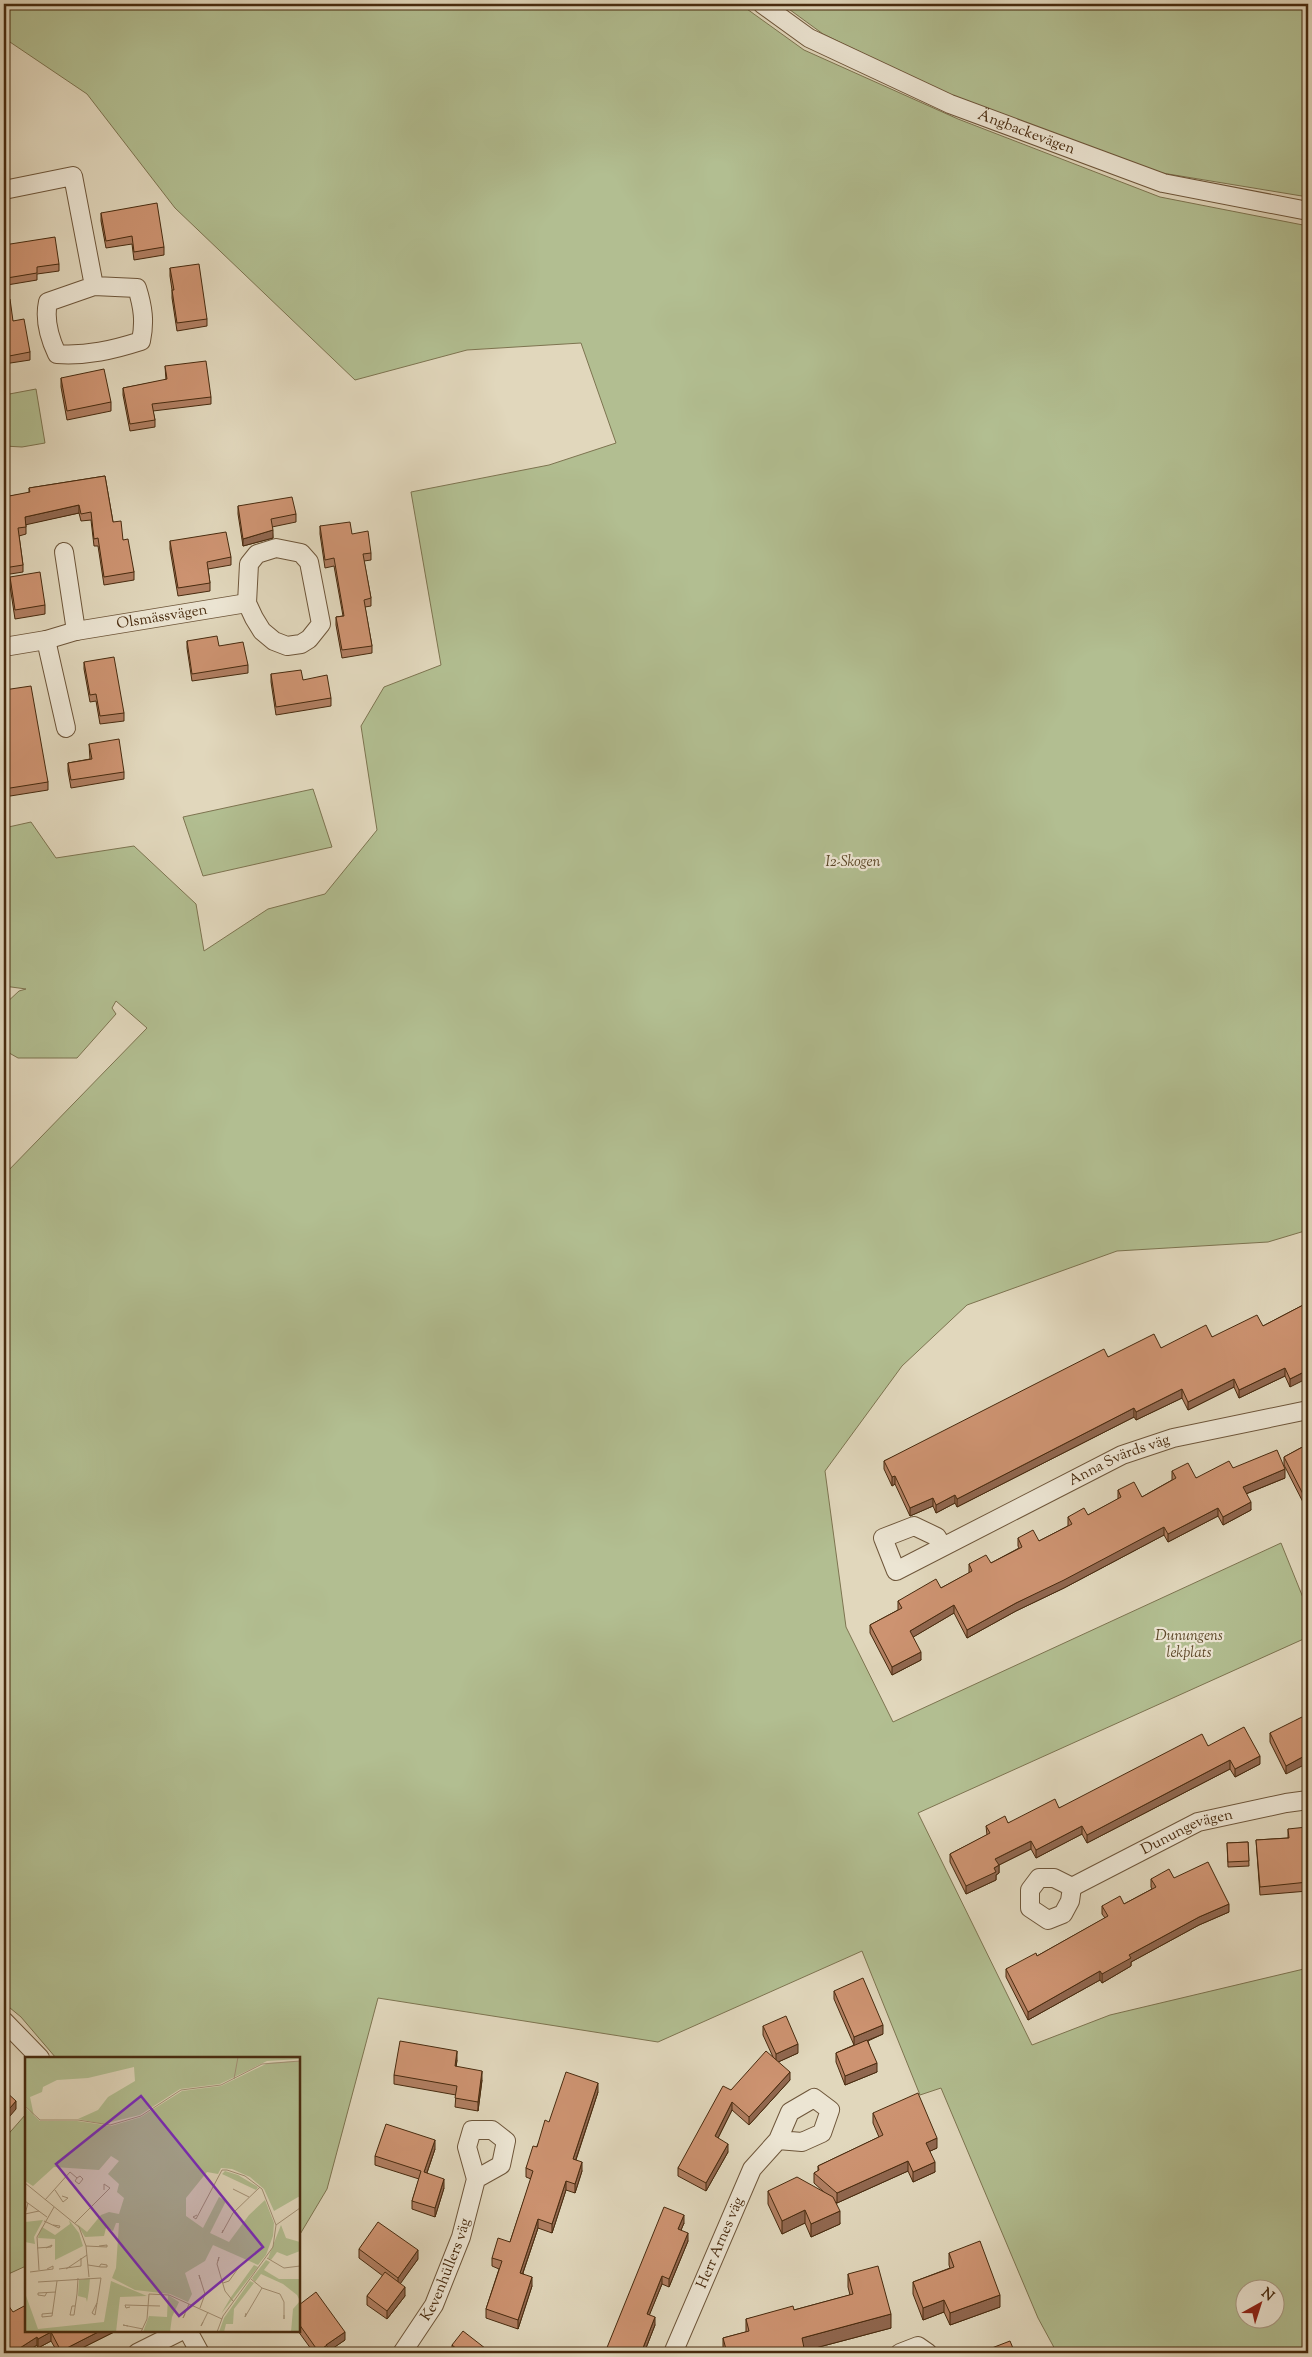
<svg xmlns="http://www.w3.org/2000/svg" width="1312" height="2357" viewBox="0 0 1312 2357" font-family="'Sorts Mill Goudy',serif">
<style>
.green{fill:#b2be91;stroke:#7d7450;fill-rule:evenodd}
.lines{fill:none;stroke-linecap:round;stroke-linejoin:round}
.street-casing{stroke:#6e563a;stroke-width:20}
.street{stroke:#ece5d3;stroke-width:18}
.wall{fill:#b07e61;stroke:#482b0f}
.shaded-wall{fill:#90674f;stroke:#482b0f}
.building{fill:#cd9371;stroke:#482b0f}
.labels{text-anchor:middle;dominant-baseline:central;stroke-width:4.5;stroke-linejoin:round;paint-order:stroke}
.street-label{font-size:15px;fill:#482b0f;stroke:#ece5d3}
.park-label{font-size:15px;font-style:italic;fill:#5d4829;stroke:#ece5d3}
.inset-road{fill:none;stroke:#a49277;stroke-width:1}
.view{fill:#7b2cbf;fill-opacity:0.15;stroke:#7b2cbf;stroke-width:2.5}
.inset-edge{fill:none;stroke:#482b0f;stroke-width:2.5}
</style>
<rect width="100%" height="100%" fill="#e1d7bc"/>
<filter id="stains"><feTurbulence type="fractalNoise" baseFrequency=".004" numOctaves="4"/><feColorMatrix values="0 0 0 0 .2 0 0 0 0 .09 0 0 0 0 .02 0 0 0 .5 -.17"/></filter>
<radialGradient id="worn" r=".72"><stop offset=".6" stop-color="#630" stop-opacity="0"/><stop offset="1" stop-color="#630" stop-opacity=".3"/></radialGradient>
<g class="green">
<path d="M4 4H740L804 50 958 119 1160 197 1308 226V1230L1268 1242 1117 1251 967 1305 902 1366 825 1471 846 1627 893 1722 1281 1543 1308 1610V1637L918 1813 1032 2045 1110 2015 1308 1968V2353H1057L1038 2318 941 2088 920 2095 862 1951 658 2042 378 1998 327 2189 299 2236V2058H56L21 2017 4 2003V1175L147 1028 116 1001 112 1008 116 1014 77 1058H18L4 1050V1005L19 991 26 989 4 986V828L31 822 56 858 134 846 196 904 204 951 268 909 325 894 377 830 361 726 384 687 441 665 411 492 549 465 616 443 581 343 467 350 355 380 175 208 87 94 4 38ZM1244 2290H1274V2320H1244Z"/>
<polygon points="782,4 1308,4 1308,197 1162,173 971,106 823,34"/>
<polygon points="36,389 45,443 22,447 4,446 4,395"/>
<polygon points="313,789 332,847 203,876 183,817"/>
<polygon points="26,2114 26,2266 4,2276 4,2139"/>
</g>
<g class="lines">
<defs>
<g id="street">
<path id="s1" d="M762 4 809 38 950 104 1163 183 1308 211"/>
<path d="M4 190 73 176 94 286 48 302C44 320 49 337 57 354 87 356 113 350 141 341 145 322 143 307 137 288L94 286"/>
<polygon points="276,548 301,553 309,562 321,624 309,639 301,644 287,646 274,641 262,631 254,618 247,603 249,564 257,554"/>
<polyline points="64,552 76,631"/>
<polyline points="46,640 66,728"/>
<path id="s2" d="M4 647 46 640 76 631 247 603"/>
<path id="s3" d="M942 1546 937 1537 914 1526 883 1538 896 1571 1122 1455 1173 1438 1308 1410"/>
<polygon points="1039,1878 1054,1878 1072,1887 1070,1901 1063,1914 1048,1920 1030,1908 1030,1890"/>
<path id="s4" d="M1072 1887 1198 1822 1286 1803 1308 1800"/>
<polyline points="4,2021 40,2058"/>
<polyline points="188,2331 200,2353"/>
<polyline points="137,2353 181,2331"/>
<path id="s5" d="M402 2353 434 2305 461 2237 476 2179 467 2147 472 2130H492L506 2141 501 2165 476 2179"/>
<path id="s6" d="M673 2353 752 2169 778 2140 790 2112 814 2098 830 2110 822 2133 802 2142 778 2140"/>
<polyline points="900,2353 918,2346 928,2353"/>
</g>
</defs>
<use href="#street" class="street-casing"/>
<use href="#street" class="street"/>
</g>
<g class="wall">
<polygon points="101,213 164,247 164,255 134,260 132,244 106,248 101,221"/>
<polygon points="4,245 59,264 59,271 37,274 37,280 7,285 4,262"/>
<polygon points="170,268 207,319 207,326 177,331 172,298 172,290 170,276"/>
<polygon points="4,300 13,321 30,352 30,360 4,364"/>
<polygon points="165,366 211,397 211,404 153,411 155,420 155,427 130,431 123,395 123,388 166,380"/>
<polygon points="61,378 111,402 111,411 67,420 61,387"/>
<polygon points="105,476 113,522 123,540 134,572 134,580 104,585 98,546 94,546 91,520 81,521 79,513 26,524 26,534 19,536 23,565 23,572 4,575 4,497 29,493 29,488"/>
<polygon points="238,506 296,514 296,522 272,527 273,538 243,546 238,514"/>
<polygon points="320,526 352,534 371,553 371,560 364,561 371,598 371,606 365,607 372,646 372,653 342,658 336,625 336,617 343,616 334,566 325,568 320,534"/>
<polygon points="170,541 231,557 231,565 208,569 210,583 210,591 178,596 170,549"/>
<polygon points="10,577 45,605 45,614 15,619 10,586"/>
<polygon points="187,641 219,646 248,665 248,673 192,681 187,648"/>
<polygon points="84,662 124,713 124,721 100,724 96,701 90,702 84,669"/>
<polygon points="271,674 303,680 331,698 331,706 276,715 271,682"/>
<polygon points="4,690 48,782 48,790 4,797 4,730 6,730 4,715"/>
<polygon points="89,744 124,772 124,779 71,788 68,771 68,763 90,759"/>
<polygon points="1307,1303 1290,1387 1285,1376 1239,1398 1234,1387 1188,1410 1182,1398 1136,1420 1134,1417 957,1507 955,1503 936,1513 933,1506 910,1516 895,1484 892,1486 884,1469 884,1461 1108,1357 1161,1348 1263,1326"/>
<polygon points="1308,1444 1305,1506 1284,1465 1284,1457"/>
<polygon points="1233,1468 1285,1478 1246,1494 1251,1510 1223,1525 1218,1516 1168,1542 1164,1535 1064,1588 1016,1611 967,1638 954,1613 913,1637 921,1660 892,1675 870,1633 870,1625 898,1610 898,1601 941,1588 969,1573 969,1564 991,1563 1019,1548 1018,1546 1018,1538 1039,1541 1068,1526 1068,1517 1088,1515 1118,1499 1118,1490 1142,1497 1172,1480 1172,1471 1196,1478"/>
<polygon points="1308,1724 1286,1774 1270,1742 1270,1733"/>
<polygon points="1208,1746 1260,1764 1235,1777 1230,1769 1087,1843 1082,1834 1036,1858 1031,1849 999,1865 999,1873 996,1875 996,1880 966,1894 950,1862 950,1854 987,1835 986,1826 1008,1823 1059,1808"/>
<polygon points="1288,1829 1308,1834 1308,1891 1260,1895 1256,1840 1288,1838"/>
<polygon points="1248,1842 1249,1866 1228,1867 1227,1843"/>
<polygon points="1174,1878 1229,1912 1199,1925 1131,1962 1131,1966 1102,1983 1100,1980 1028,2020 1006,1977 1006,1969 1037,1956 1105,1918 1102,1914 1102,1906 1124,1904 1152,1889 1151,1887 1151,1879"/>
<polygon points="834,1991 883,2034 868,2041 877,2072 845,2085 836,2062 836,2053 854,2045 834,1999"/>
<polygon points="763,2026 798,2053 778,2062 790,2080 749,2125 732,2110 718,2138 728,2152 706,2191 678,2176 678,2168 731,2090 773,2057 763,2035"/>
<polygon points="457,2060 456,2067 482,2080 478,2111 455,2107 456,2095 394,2084 394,2075"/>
<polygon points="598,2092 576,2160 582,2171 575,2193 566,2190 552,2233 538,2228 523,2273 532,2286 518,2329 486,2318 486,2309 499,2269 492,2266 492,2258 510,2242 531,2179 526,2177 526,2168 549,2122"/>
<polygon points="873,2113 937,2148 930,2151 935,2172 913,2182 908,2171 837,2203 836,2202 840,2224 811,2237 805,2223 782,2234 768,2204 768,2191 825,2193 814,2183 814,2173 818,2171 818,2166 879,2137 873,2123"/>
<polygon points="435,2149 427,2173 444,2188 435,2217 412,2209 412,2201 419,2179 375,2165 375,2156"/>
<polygon points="684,2223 681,2230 688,2241 669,2287 662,2284 649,2315 655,2325 644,2353 606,2353 606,2350"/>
<polygon points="359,2249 418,2259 400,2283 405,2296 387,2319 367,2305 367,2296 383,2276 359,2258"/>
<polygon points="949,2253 1000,2307 950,2325 944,2312 923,2320 913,2294 913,2282 950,2268 949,2265"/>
<polygon points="848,2274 891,2328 804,2351 804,2353 723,2353 723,2338 746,2332 746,2319 794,2310 850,2295 848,2287"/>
<polygon points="299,2305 345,2340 330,2350 314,2353 298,2331 299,2331"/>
<polygon points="26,2331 116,2331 72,2353 58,2353 51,2341 38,2348 37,2345 25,2353 4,2353"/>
<polygon points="452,2345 490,2353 452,2353"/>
</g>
<g class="shaded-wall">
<polygon points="79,505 79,513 25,525 25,517"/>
<polygon points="273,530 273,538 243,546 243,539"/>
<polygon points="1285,1368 1285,1376 1239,1398 1239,1390"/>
<polygon points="1308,1370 1308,1378 1290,1387 1290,1379"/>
<polygon points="1234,1379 1234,1387 1188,1410 1188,1402"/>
<polygon points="1182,1389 1182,1398 1136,1420 1136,1412"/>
<polygon points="1134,1408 1134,1417 957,1507 957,1499"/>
<polygon points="1285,1469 1285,1478 1243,1495 1243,1487"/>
<polygon points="895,1476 895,1484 892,1486 892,1477"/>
<polygon points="955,1495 955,1503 936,1513 936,1505"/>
<polygon points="1308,1496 1308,1504 1305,1506 1305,1498"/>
<polygon points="933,1498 933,1506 910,1516 910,1508"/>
<polygon points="1251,1502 1251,1510 1223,1525 1223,1517"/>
<polygon points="1218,1508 1218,1516 1168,1542 1168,1534"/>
<polygon points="1164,1527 1164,1535 1064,1588 1016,1611 967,1638 967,1630 1016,1603"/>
<polygon points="954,1605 954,1613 910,1639 910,1631"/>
<polygon points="921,1652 921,1660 892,1675 892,1667"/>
<polygon points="1308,1754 1308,1763 1286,1774 1286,1766"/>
<polygon points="1260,1756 1260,1764 1235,1777 1235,1769"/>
<polygon points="1230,1760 1230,1769 1087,1843 1087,1835"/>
<polygon points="1082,1826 1082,1834 1036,1858 1036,1850"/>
<polygon points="1031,1841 1031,1849 995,1867 995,1859"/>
<polygon points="999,1865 999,1873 996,1875 996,1880 966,1894 966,1886"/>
<polygon points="1229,1904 1229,1912 1199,1925 1131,1962 1131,1966 1102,1983 1102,1974 1129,1955 1199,1917"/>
<polygon points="1100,1971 1100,1980 1028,2020 1028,2012"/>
<polygon points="883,2025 883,2034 854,2046 854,2037"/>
<polygon points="798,2044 798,2053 776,2063 776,2054"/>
<polygon points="457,2051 457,2060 455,2075 455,2066"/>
<polygon points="877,2063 877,2072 845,2085 845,2076"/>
<polygon points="482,2071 482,2080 478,2111 478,2102"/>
<polygon points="790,2072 790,2080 749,2125 749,2117"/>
<polygon points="598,2083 598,2092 573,2168 573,2159"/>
<polygon points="16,2101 16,2109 4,2123 4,2115"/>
<polygon points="732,2102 732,2110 715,2144 715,2136"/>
<polygon points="937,2138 937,2148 926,2153 926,2143"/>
<polygon points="435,2140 435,2149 424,2181 424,2172"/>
<polygon points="728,2144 728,2152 706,2191 706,2183"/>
<polygon points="908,2161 908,2171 837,2203 837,2193"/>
<polygon points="582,2162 582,2171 575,2193 575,2184"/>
<polygon points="935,2162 935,2172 913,2182 913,2172"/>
<polygon points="444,2179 444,2188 435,2217 435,2208"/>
<polygon points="566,2181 566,2190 552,2233 552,2224"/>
<polygon points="805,2210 805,2223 782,2234 782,2221"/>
<polygon points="840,2211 840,2224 811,2237 811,2224"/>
<polygon points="684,2215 684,2223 678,2237 678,2229"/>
<polygon points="538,2219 538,2228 520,2281 520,2273"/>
<polygon points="688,2233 688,2241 669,2287 669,2279"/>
<polygon points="418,2250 418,2259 398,2287 398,2278"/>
<polygon points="662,2276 662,2284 647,2321 647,2314"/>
<polygon points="532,2277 532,2286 518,2329 518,2320"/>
<polygon points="405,2287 405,2296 387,2319 387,2311"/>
<polygon points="1000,2295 1000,2307 950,2325 950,2313"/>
<polygon points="944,2300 944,2312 923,2320 923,2308"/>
<polygon points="891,2314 891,2328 804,2351 804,2353 783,2353 802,2338"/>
<polygon points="655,2317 655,2325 644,2353 641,2353"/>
<polygon points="100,2331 116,2331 72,2353 61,2353 61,2351"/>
<polygon points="51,2332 51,2341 38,2348 38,2339"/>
<polygon points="345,2332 345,2340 326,2353 326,2345"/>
<polygon points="37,2337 37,2345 25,2353 12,2353"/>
</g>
<g class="building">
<polygon points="157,203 164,247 134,252 132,236 106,241 101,213"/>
<polygon points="55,237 59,264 37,267 37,273 7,278 4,255 4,245"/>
<polygon points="199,264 207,319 177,323 172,290 174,290 170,268"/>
<polygon points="10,299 13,321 24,319 30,352 4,357 4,300"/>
<polygon points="206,361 211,397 152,404 155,420 130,424 123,388 167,379 165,366"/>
<polygon points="104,369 111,402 67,411 61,378"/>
<polygon points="105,476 113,522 121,521 123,540 128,539 134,572 104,577 98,538 94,539 91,512 81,514 79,505 25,517 26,527 18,528 23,565 4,568 4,497 30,492 29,488"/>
<polygon points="292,497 296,514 271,519 273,530 243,539 238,506"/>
<polygon points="350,522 352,534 368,531 371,553 363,554 371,598 364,600 372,646 342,650 336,617 344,616 334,558 325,560 320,526"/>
<polygon points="226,532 231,557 207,562 210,583 178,588 170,541"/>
<polygon points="40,572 45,605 15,610 10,577"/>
<polygon points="217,636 219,646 243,642 248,665 192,674 187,641"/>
<polygon points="114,657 124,713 100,716 96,694 90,695 84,662"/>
<polygon points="301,670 303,680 327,675 331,698 276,707 271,674"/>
<polygon points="31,686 48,782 4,789 4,768 5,768 4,760 4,730 8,730 4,706 4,690"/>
<polygon points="119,739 124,772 71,780 68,763 92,759 89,744"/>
<polygon points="1307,1303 1308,1305 1308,1370 1290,1379 1285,1368 1239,1390 1234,1379 1188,1402 1182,1389 1136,1412 1134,1408 957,1499 955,1495 936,1505 933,1498 910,1508 895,1476 892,1477 884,1461 1104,1349 1108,1357 1154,1334 1161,1348 1206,1325 1212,1337 1257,1315 1263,1326"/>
<polygon points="1308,1444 1308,1496 1305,1498 1284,1457"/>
<polygon points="1277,1450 1285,1469 1243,1487 1251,1502 1223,1517 1218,1508 1168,1534 1164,1527 1064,1580 1016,1603 967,1630 954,1605 910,1631 921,1652 892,1667 870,1625 902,1608 898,1601 936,1579 941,1588 972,1571 969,1564 986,1555 991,1563 1022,1547 1018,1538 1033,1530 1039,1541 1072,1524 1068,1517 1084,1508 1088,1515 1121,1497 1118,1490 1134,1482 1142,1497 1176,1478 1172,1471 1188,1463 1196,1478 1229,1461 1233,1468"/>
<polygon points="1304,1716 1308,1724 1308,1754 1286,1766 1270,1733"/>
<polygon points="1244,1727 1260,1756 1235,1769 1230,1760 1087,1835 1082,1826 1036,1850 1031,1841 995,1859 999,1865 994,1868 996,1872 966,1886 950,1854 990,1833 986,1826 1005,1816 1008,1823 1055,1799 1059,1808 1202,1734 1208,1746"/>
<polygon points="1307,1827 1308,1834 1308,1882 1260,1887 1256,1840 1289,1838 1288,1829"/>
<polygon points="1248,1842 1249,1861 1228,1862 1227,1843"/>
<polygon points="1208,1862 1229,1904 1199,1917 1129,1955 1131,1958 1102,1974 1100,1971 1028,2012 1006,1969 1036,1953 1037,1956 1108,1916 1102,1906 1120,1896 1124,1904 1156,1887 1151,1879 1169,1869 1174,1878"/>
<polygon points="863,1978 883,2025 854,2037 834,1991"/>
<polygon points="786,2016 798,2044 776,2054 763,2026"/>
<polygon points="867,2040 877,2063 845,2076 836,2053"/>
<polygon points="400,2041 457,2051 455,2066 482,2071 478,2102 455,2098 457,2086 394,2075"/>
<polygon points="766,2051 790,2072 749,2117 732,2102 715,2136 728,2144 706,2183 678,2168 723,2086 731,2090"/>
<polygon points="566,2072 598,2083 573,2159 582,2162 575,2184 566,2181 552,2224 538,2219 520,2273 532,2277 518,2320 486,2309 502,2261 492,2258 498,2238 510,2242 533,2171 526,2168 533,2146 537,2147 545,2120 549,2122"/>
<polygon points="4,2090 16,2101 4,2115"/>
<polygon points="918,2093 937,2138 926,2143 935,2162 913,2172 908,2161 837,2193 814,2173 819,2170 818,2166 883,2135 873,2113"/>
<polygon points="386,2124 435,2140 424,2172 444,2179 435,2208 412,2201 421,2171 375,2156"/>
<polygon points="797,2177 833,2197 840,2211 811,2224 805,2210 782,2221 768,2191"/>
<polygon points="664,2207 684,2215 678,2229 688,2233 669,2279 662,2276 647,2314 655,2317 641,2353 613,2353 606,2350"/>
<polygon points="378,2222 418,2250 398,2278 359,2249"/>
<polygon points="980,2241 1000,2295 950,2313 944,2300 923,2308 913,2282 954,2267 949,2253"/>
<polygon points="878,2266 891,2314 802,2338 804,2348 783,2353 727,2353 723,2338 749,2331 746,2319 793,2306 794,2310 853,2294 848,2274"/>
<polygon points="385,2272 405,2287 387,2311 367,2296"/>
<polygon points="316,2292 345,2332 326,2345 332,2353 315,2353 326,2346 318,2351 299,2324 299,2305"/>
<polygon points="8,2305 13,2312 26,2305 26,2331 100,2331 61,2351 51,2332 38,2339 37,2337 12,2353 4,2353 4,2308"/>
<polygon points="463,2331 490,2352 489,2353 456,2353 458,2350 452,2345"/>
<polygon points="1010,2341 1015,2353 984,2353 984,2351"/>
</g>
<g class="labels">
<g class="street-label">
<text stroke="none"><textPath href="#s1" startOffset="295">Ängbackevägen</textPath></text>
<text stroke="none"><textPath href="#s2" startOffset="161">Olsmässvägen</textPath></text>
<text stroke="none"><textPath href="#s3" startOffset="354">Anna Svärds väg</textPath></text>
<text stroke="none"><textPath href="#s4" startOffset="128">Dunungevägen</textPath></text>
<text stroke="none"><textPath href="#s6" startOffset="120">Herr Arnes väg</textPath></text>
<text stroke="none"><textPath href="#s5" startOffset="95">Kevenhüllers väg</textPath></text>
</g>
<g class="park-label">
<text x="853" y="862">I2-Skogen</text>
<text x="1189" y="1636">Dunungens<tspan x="1189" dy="17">lekplats</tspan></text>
</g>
</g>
<g transform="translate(25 2057)">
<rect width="275" height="275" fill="#e1d7bc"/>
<path d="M0 0H275V2L242 4 195 27 155 32 115 58 78 67 53 62 73 53 83 40 110 24 109 10 63 21 32 23 18 30 17 35 5 40 9 59 0 48ZM275 4V139L249 154 239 132 225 120 207 112 196 111 193 117 182 115 161 141V159L178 171 194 140 201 144 185 176 204 185 224 158 240 143 249 166 248 179 241 198 233 208 188 188 180 204 160 216 167 237 163 245 145 237 110 233 87 221 91 211 94 166H91L88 174 81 171 79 179 60 180 52 167 62 175 76 158 84 155 94 157 99 141 92 135 94 127 83 117 94 104 86 99 74 113 29 110 8 129 0 124V50L15 64H52L86 69 116 60 157 34 196 29 243 6ZM200 114 213 118 233 130 231 133 197 117ZM18 163 9 180 10 187 0 185V165ZM44 163 54 176 58 189 30 203V182L13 181 14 176 17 170 30 178 45 167ZM256 168 261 181 275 185V194L262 199 252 195 246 203 243 201ZM241 203 245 205 239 213 254 222H275V275H266L268 252 275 244 272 238 258 227 236 217 230 225 227 221ZM229 208 233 210 196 257 206 240ZM65 221 64 233 62 245 61 241 53 239 54 223ZM86 224 122 239 95 240 91 275H0V236L13 272 79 265ZM225 224 229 226 209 252 208 267H201L199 275H194L199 261ZM143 238 154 245 147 260 145 275H118L124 259 142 260Z" fill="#b2be91"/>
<path class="inset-road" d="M209 22 213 0M0 49 15 63H53L85 68 116 59 156 33 196 28 237 7 275 4M0 126 54 170 61 189 64 220M208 132 224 140M30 133 38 145 43 141 37 139M20 143 45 115 52 121 50 124 54 127 58 122 55 119 52 121M0 144 22 160M3 146 0 157 14 154M172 158 168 160 171 162 197 113H202L220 119 237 132 251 168 248 190 198 259 192 275M19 164 34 171 35 169 28 168M50 166 85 131 79 127V133M251 168 275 151M198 173 197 176 208 156 235 130M61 189 82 190V188L74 189M12 191 26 190 27 188 21 191M242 201 259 211 275 209M193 204 194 200 192 207 200 234 208 244M63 208 76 210H82V208L76 207 74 210M34 212 56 209V201M41 212 62 198M14 213 12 180 29 150M5 215 28 212V209L22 212M226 222 237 231 255 237 259 245V262V258M13 225 76 221 74 234 70 258 67 256 72 246M198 226 204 224 214 210 212 213M22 235 20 239 13 238V236L31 235M50 249H47L45 258H49L52 237 53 221M105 250 101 251 100 248 135 249M175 251 180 237 174 218 175 222M28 256 17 257V260L27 259 32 224M221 256 220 260 237 231M160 257 158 261 164 247M178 265 176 269 183 255M103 269 98 268 118 272M116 275 122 262 124 237 144 238 197 262"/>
<path class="view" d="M116 39 238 190 154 259 31 107Z"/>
<rect width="275" height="275" class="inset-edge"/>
</g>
<rect width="1312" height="2357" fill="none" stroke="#e1d7bc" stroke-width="20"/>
<rect x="5" y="5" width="1302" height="2347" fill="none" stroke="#482b0f" stroke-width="2.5"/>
<rect x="10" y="10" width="1292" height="2337" fill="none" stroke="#482b0f"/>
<g transform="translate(1260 2304) rotate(39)"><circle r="24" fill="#ece5d3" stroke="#aa9b85"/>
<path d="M0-4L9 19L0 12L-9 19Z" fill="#8f2418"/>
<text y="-8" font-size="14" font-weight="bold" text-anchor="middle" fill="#482b0f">N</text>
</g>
<rect width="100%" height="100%" filter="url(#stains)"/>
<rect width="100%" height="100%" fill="url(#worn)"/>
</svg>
